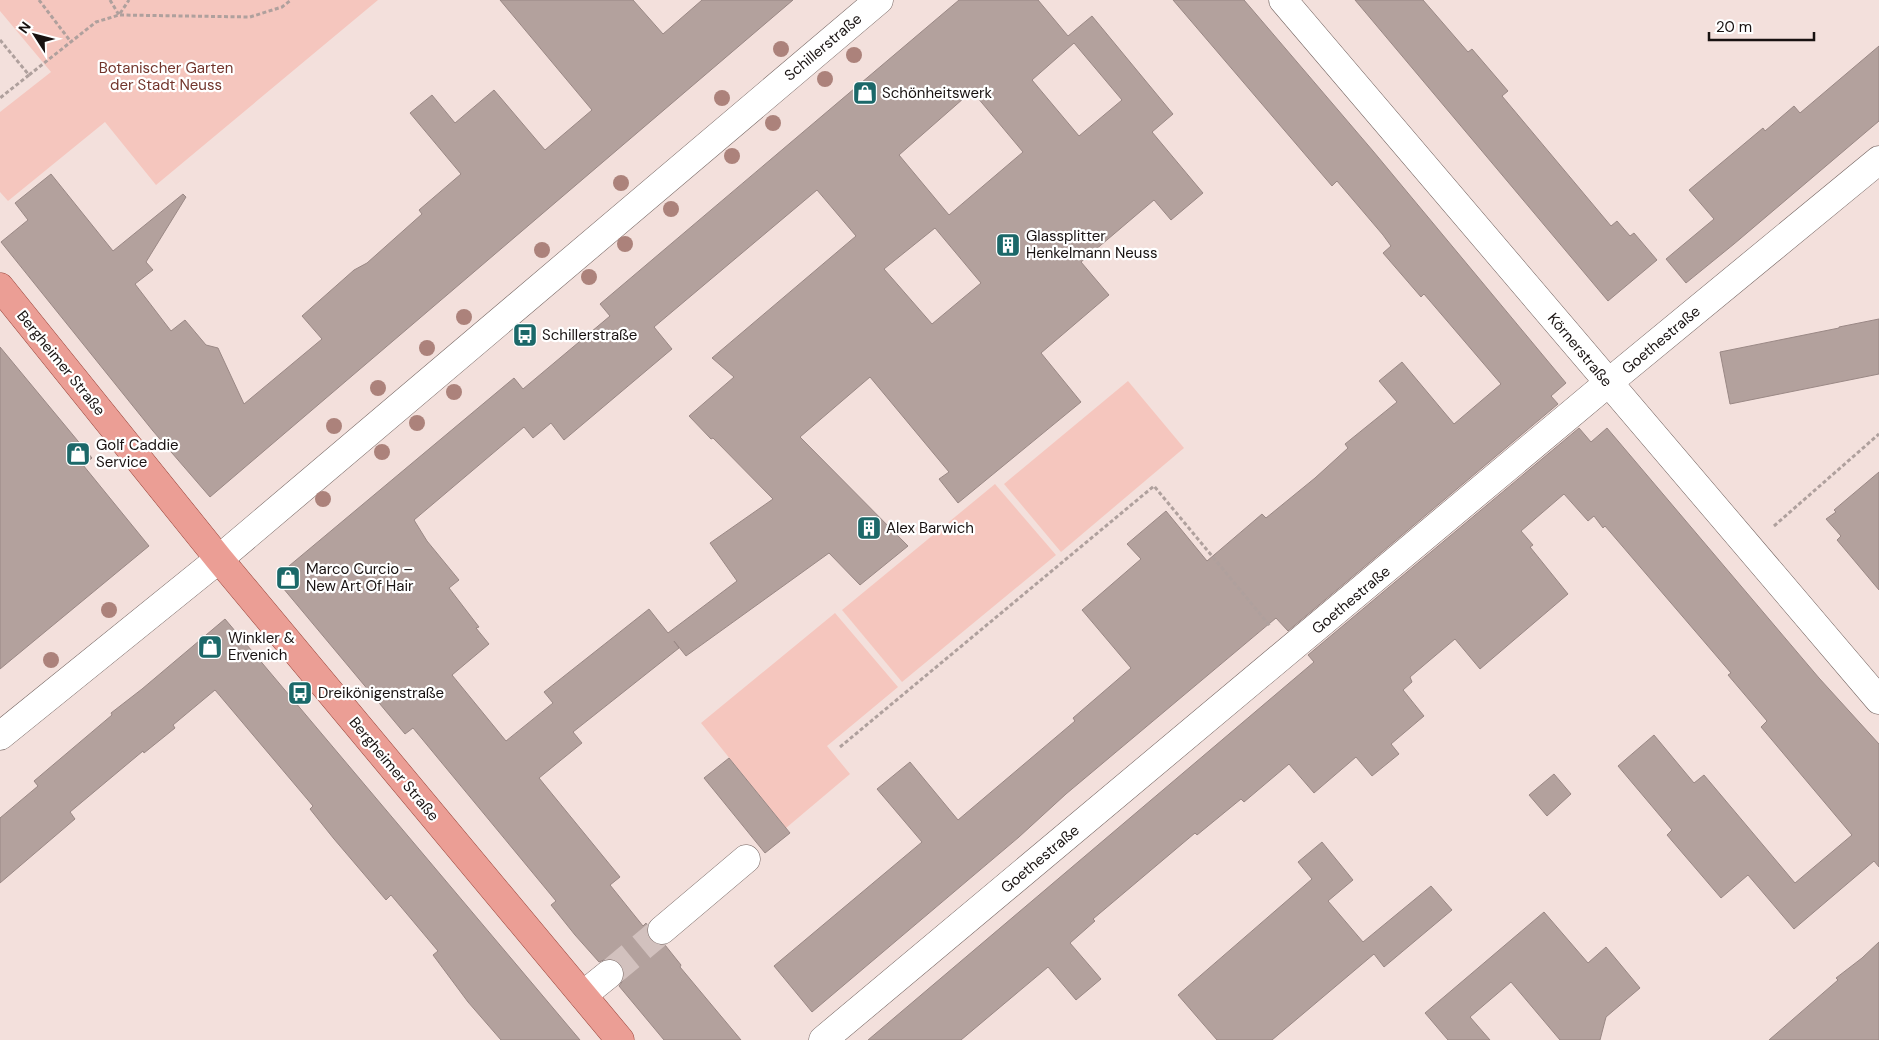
<svg xmlns="http://www.w3.org/2000/svg" width="1879" height="1040" viewBox="0 0 1879 1040" font-family="'DM Sans',sans-serif">
<style>
.green{fill:#f5c6be}
.building{fill:#b3a19d;stroke:#9a8885;fill-rule:evenodd}
.lines{fill:none;stroke-linecap:round;stroke-linejoin:round}
.minor-tunnel{stroke:#d2c1be;stroke-width:28;stroke-dasharray:28 14;stroke-linecap:butt}
.minor-casing{stroke:#72625f;stroke-width:29}
.major-casing{stroke:#994339;stroke-width:29}
.path{stroke:#afa09d;stroke-width:3;stroke-dasharray:4 2.5;stroke-linecap:butt}
.minor{stroke:#fff;stroke-width:28}
.major{stroke:#eb9e95;stroke-width:28}
.tree{fill:#ac827b}
.labels{text-anchor:middle;dominant-baseline:central;stroke-width:4.5;stroke-linejoin:round;paint-order:stroke}
.street-label{font-size:15px;fill:#181211;stroke:#fff}
.park-label{font-size:15px;fill:#72352c;stroke:#fff}
.poi-label{font-size:15px;fill:#181211;stroke:#fff;text-anchor:start}
</style>
<rect width="100%" height="100%" fill="#f3e0dc"/>
<g class="green">
<polygon points="0,0 378,0 156,185 105,122 8,201 0,192 0,112 51,72 0,11"/>
<polygon points="1128,381 1184,448 1061,552 1004,484"/>
<polygon points="995,484 1056,555 902,682 842,610"/>
<polygon points="835,613 898,687 827,746 850,774 786,828 701,723"/>
</g>
<g class="building">
<polygon points="500,0 633,0 663,34 702,0 793,0 210,497 153,431 1,242 28,220 15,203 51,174 113,251 183,194 186,197 146,262 153,270 135,284 171,331 185,320 206,345 218,348 244,404 322,339 302,316 354,270 367,263 422,214 419,210 461,174 410,113 432,95 455,123 494,90 545,150 592,110"/>
<path d="M959 0H1038L1068 36 1092 16 1173 114 1152 132 1203 193 1171 220 1154 200 1081 262 1109 295 1041 353 1081 402 958 503 939 479 949 472 870 377 800 437 908 546 860 585 829 553 686 656 674 641 679 648 573 732 582 743 539 778 620 877 610 885 643 926 646 923 647 925V932L650 940 656 944 665 945 681 965 680 967 741 1040H664L619 986 624 979V971L621 965 614 959H606L599 962 575 935 551 905 556 901 413 728 405 734 283 588V571L514 378 523 389 610 316 600 304ZM1074 43 1122 100 1079 136 1032 80ZM972 91 1023 152 949 215 899 155ZM817 190 856 236 712 358 734 377 689 416 711 439 713 438 773 499 710 543 737 581 668 633 649 609 544 692 553 703 506 741 452 675 489 644 476 628 479 627 449 588 459 580 427 541 414 520 524 427 533 438 551 423 564 440 672 349 654 327ZM935 228 981 283 932 324 884 269Z"/>
<polygon points="1173,0 1244,0 1373,151 1566,383 1551,396 1558,404 1288,631 1276,618 1066,794 1019,837 812,1012 774,966 922,842 877,789 910,762 958,820 1075,721 1073,718 1131,668 1082,610 1141,559 1127,544 1166,511 1207,561 1262,514 1266,518 1315,478 1348,448 1345,444 1397,402 1379,381 1402,362 1454,424 1501,384 1424,294 1421,297 1383,253 1391,246 1383,235 1337,181 1332,186"/>
<polygon points="1355,0 1423,0 1468,52 1472,49 1508,91 1502,96 1611,226 1617,221 1630,236 1634,233 1657,260 1608,301"/>
<polygon points="1879,46 1879,121 1734,244 1686,283 1666,259 1714,219 1689,190 1763,128 1765,131 1794,106 1800,113"/>
<polygon points="1879,319 1879,374 1730,404 1720,352 1839,328 1839,327"/>
<polygon points="0,347 92,458 83,465 149,546 0,669"/>
<polygon points="1579,428 1591,442 1607,428 1819,678 1879,744 1879,867 1874,861 1794,929 1748,875 1721,898 1667,835 1672,830 1618,766 1654,735 1694,783 1704,775 1795,883 1852,835 1761,727 1767,721 1728,675 1731,673 1605,526 1603,528 1594,516 1588,521 1564,494 1521,531 1533,545 1530,547 1568,594 1480,669 1455,639 1410,677 1412,682 1403,690 1424,716 1391,744 1399,754 1372,776 1356,757 1314,793 1289,764 1244,802 1241,799 1197,835 1195,833 1093,919 1095,921 1070,943 1101,979 1076,1000 1048,967 961,1040 868,1040 1314,662 1308,655"/>
<polygon points="1879,472 1879,590 1837,540 1841,536 1826,519 1836,512 1834,510"/>
<polygon points="225,619 327,740 580,1040 501,1040 468,1002 433,955 438,951 391,895 386,900 334,839 310,809 313,806 215,690 173,725 175,728 144,753 143,751 70,812 75,819 0,883 0,818 38,786 34,781 112,715 111,713 142,689"/>
<polygon points="729,758 790,833 765,853 704,778"/>
<polygon points="1554,774 1571,794 1547,816 1529,795"/>
<polygon points="1322,842 1353,880 1328,901 1363,942 1431,886 1452,910 1384,967 1374,954 1272,1040 1217,1040 1178,995 1312,879 1298,862"/>
<polygon points="1544,912 1588,963 1606,947 1640,988 1606,1017 1600,1040 1560,1040 1511,982 1470,1017 1490,1040 1448,1040 1425,1013"/>
<polygon points="1879,942 1879,1040 1769,1040 1838,980 1836,978 1862,958"/>
</g>
<g class="lines">
<polyline class="minor-tunnel" points="609,974 662,930"/>
<defs>
<g id="minor">
<polyline points="1283,0 1879,700"/>
<polyline points="0,736 219,559 879,0"/>
<polyline points="662,930 746,859"/>
<polyline points="583,995 609,974"/>
<polyline points="823,1040 1608,383 1879,160"/>
</g>
<polyline id="major" points="0,287 219,559 620,1040"/>
</defs>
<use href="#minor" class="minor-casing"/>
<use href="#major" class="major-casing"/>
<g class="path">
<polyline points="39,0 71,42"/>
<polyline points="110,0 119,15 129,0"/>
<polyline points="0,40 29,75 0,98"/>
<polyline points="29,75 96,22 119,15 250,17 282,7 291,0"/>
<polyline points="1774,526 1879,434"/>
<polyline points="840,747 1154,486 1270,626"/>
</g>
<use href="#minor" class="minor"/>
<use href="#major" class="major"/>
</g>
<g class="tree">
<circle cx="781" cy="49" r="8"/>
<circle cx="854" cy="55" r="8"/>
<circle cx="825" cy="79" r="8"/>
<circle cx="722" cy="98" r="8"/>
<circle cx="773" cy="123" r="8"/>
<circle cx="732" cy="156" r="8"/>
<circle cx="621" cy="183" r="8"/>
<circle cx="671" cy="209" r="8"/>
<circle cx="625" cy="244" r="8"/>
<circle cx="542" cy="250" r="8"/>
<circle cx="589" cy="277" r="8"/>
<circle cx="464" cy="317" r="8"/>
<circle cx="427" cy="348" r="8"/>
<circle cx="378" cy="388" r="8"/>
<circle cx="454" cy="392" r="8"/>
<circle cx="417" cy="423" r="8"/>
<circle cx="334" cy="426" r="8"/>
<circle cx="382" cy="452" r="8"/>
<circle cx="323" cy="499" r="8"/>
<circle cx="109" cy="610" r="8"/>
<circle cx="51" cy="660" r="8"/>
</g>
<defs>
<symbol id="shop-square" viewBox="-11 -11 22 22"><rect x="-9" y="-9" width="18" height="18" rx="4" fill="#1b6869" stroke="#fff"/><path d="M-5-2.5h2.3a2.7 3.5 0 0 1 5.4 0H5L5.5 6h-11ZM-1.5-2.5h3a1.5 2.3 0 0 0-3 0Z" fill="#fff"/></symbol>
<symbol id="building-square" viewBox="-11 -11 22 22"><rect x="-9" y="-9" width="18" height="18" rx="4" fill="#1b6869" stroke="#fff"/><path d="M-4-6H4V6H1V3H-1V6H-4ZM-2.5-4.3h1.7v1.8h-1.7ZM.8-4.3h1.7v1.8H.8ZM-2.5-1h1.7V.8h-1.7ZM.8-1h1.7V.8H.8Z" fill="#fff"/></symbol>
<symbol id="bus-square" viewBox="-11 -11 22 22"><rect x="-9" y="-9" width="18" height="18" rx="4" fill="#1b6869" stroke="#fff"/><path d="M-5-6H5V4H4V6H2V4H-2V6H-4V4H-5ZM-3.5-4V0h7V-4ZM-3.5 1.2v1.5H-2V1.2ZM2 1.2v1.5H3.5V1.2Z" fill="#fff"/></symbol>
</defs>
<g fill-rule="evenodd">
<use href="#shop-square" x="851" y="79" width="28" height="28"/>
<use href="#building-square" x="994" y="231" width="28" height="28"/>
<use href="#bus-square" x="511" y="321" width="28" height="28"/>
<use href="#shop-square" x="64" y="440" width="28" height="28"/>
<use href="#building-square" x="855" y="514" width="28" height="28"/>
<use href="#shop-square" x="274" y="564" width="28" height="28"/>
<use href="#shop-square" x="196" y="633" width="28" height="28"/>
<use href="#bus-square" x="286" y="679" width="28" height="28"/>
</g>
<g class="labels">
<g class="street-label">
<text transform="translate(823 47) rotate(-40)">Schillerstraße</text>
<text transform="translate(1661 340) rotate(-40)">Goethestraße</text>
<text transform="translate(1580 350) rotate(50)">Körnerstraße</text>
<text transform="translate(61 363) rotate(51)">Bergheimer Straße</text>
<text transform="translate(1351 600) rotate(-40)">Goethestraße</text>
<text transform="translate(394 769) rotate(50)">Bergheimer Straße</text>
<text transform="translate(1040 859) rotate(-40)">Goethestraße</text>
</g>
<g class="park-label">
<text x="166" y="68">Botanischer Garten<tspan x="166" dy="17">der Stadt Neuss</tspan></text>
</g>
<g class="poi-label">
<text x="882" y="93">Schönheitswerk</text>
<text x="1026" y="236">Glassplitter<tspan x="1026" dy="17">Henkelmann Neuss</tspan></text>
<text x="542" y="335">Schillerstraße</text>
<text x="96" y="445">Golf Caddie<tspan x="96" dy="17">Service</tspan></text>
<text x="886" y="528">Alex Barwich</text>
<text x="306" y="569">Marco Curcio –<tspan x="306" dy="17">New Art Of Hair</tspan></text>
<text x="228" y="638">Winkler &amp;<tspan x="228" dy="17">Ervenich</tspan></text>
<text x="318" y="693">Dreikönigenstraße</text>
</g>
</g>
<g transform="translate(35 35) rotate(306)" stroke="#ffffff" stroke-width="4" paint-order="stroke">
<path d="M0-4L9 19L0 12L-9 19Z" fill="#181211"/>
<text y="-8" font-size="14" font-weight="bold" text-anchor="middle" fill="#181211">N</text>
</g>
<path d="M1709 32v8h105v-8" fill="none" stroke="#181211" stroke-width="2.5"/>
<text x="1716" y="32" font-size="15" fill="#181211" stroke="#ffffff" stroke-width="4" paint-order="stroke">20 m</text>
</svg>
